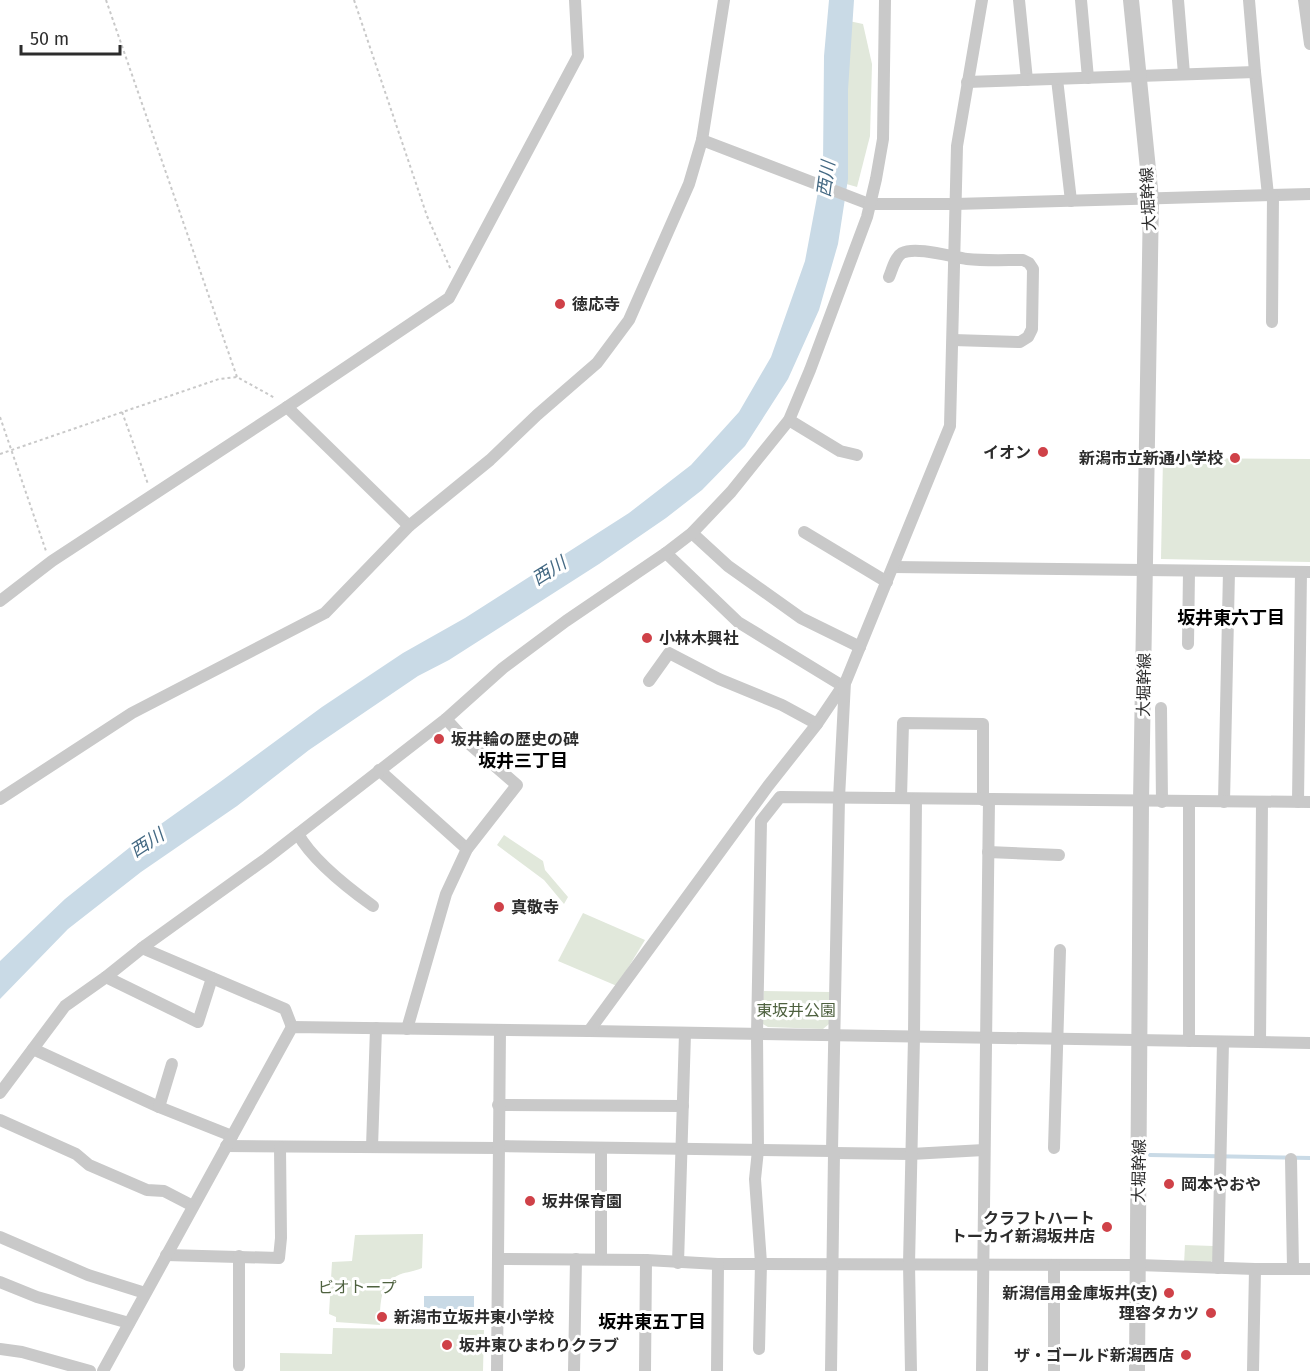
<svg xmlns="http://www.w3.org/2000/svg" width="1310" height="1371" viewBox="0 0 1310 1371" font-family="'Fira Sans','Noto Sans JP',sans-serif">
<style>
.green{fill:#e1e8db}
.water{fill:#c9dae6}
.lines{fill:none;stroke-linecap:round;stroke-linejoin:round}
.stream{stroke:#c9dae6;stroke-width:4}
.path{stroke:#c9c9c9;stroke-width:2;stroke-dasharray:3 3;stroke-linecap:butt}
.minor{stroke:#c9c9c9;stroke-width:12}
.tertiary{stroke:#c9c9c9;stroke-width:16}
.poi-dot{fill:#cf4148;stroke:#fff;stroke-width:2}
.labels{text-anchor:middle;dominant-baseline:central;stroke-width:6;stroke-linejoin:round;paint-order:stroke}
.street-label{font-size:16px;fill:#2c2c2c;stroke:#fff}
.poi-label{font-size:16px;font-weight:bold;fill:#2c2c2c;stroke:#fff;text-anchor:start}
.park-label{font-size:16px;fill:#4e613f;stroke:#fff}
.water-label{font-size:18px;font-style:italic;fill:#446983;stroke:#fff}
.neighbourhood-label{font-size:18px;font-weight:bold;fill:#000;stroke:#fff}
</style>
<rect width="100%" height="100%" fill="#fff"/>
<g class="green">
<polygon points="849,21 863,24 872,64 870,136 857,187 843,183"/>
<polygon points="1163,458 1310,459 1310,562 1161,559"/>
<polygon points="504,835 543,861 545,870 568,897 564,904 544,880 497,845"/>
<polygon points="583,913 645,940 617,986 558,961"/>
<polygon points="764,991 830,992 829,1024 823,1029 768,1027 761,1023"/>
<path d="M423 1234 422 1268C414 1272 402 1272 395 1277 379 1285 380 1310 380 1325L336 1322V1317L329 1314 332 1262 352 1261 355 1235Z"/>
<polygon points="1185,1245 1213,1246 1213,1260 1208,1264 1184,1264"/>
<polygon points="333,1328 484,1330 483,1371 280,1371 280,1353 332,1354"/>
</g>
<g class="water">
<polygon points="829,0 854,0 848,90 848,179 838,244 819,310 788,379 745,446 702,490 666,518 599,564 449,660 418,676 309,750 237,806 141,872 68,929 0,999 0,961 65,899 144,836 220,782 322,707 403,653 465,618 629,513 691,465 739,412 771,357 805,261 823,165 824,56"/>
<rect x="424" y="1296" width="50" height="23"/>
</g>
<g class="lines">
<polyline class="stream" points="1150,1155 1310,1158"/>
<g class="path">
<polyline points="106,0 237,377"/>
<polyline points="354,0 427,216 451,270"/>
<polyline points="122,412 148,484"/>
<polyline points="0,417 46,551"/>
<polyline points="0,454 219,379 237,377 275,398"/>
</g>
<g class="minor">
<polyline points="1019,0 1027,80"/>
<polyline points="1081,0 1088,78"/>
<polyline points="1178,0 1184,74"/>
<polyline points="1304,0 1310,44"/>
<polyline points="1255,72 1268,195"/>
<polyline points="1057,79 1071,201"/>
<polyline points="967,82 1255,72 1249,0"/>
<polyline points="702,140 869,204 955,204 1310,194"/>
<path d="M889 277C892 270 895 257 902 253 916 246 952 257 967 259 985 261 1005 260 1023 260L1029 263 1033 269 1032 329 1028 337 1020 342 953 340"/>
<polyline points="1272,322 1273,195"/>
<polyline points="287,407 409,526"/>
<polyline points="789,420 840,451 857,455"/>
<polyline points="804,532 887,582"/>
<polyline points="692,533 728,566 801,618 860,647"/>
<polyline points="666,553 738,622 841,685"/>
<polyline points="893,567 1310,572"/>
<polyline points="0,601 52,561 287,407 449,298 578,56 575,0"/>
<polyline points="1188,644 1189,571"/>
<polyline points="649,681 669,653 719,679 782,705 817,724"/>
<polyline points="1161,708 1162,802"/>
<polyline points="379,770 467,849"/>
<polyline points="901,798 903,723 983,724 983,800"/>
<polyline points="0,799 132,713 325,613 409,526 490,460 537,415 597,363 629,320 689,184 702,140 724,0"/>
<polyline points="1189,802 1189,1041"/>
<polyline points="1224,802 1229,571"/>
<polyline points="1298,802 1301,572"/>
<path d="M298 834C313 861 348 888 373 906"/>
<polyline points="988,852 1059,855"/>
<polyline points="142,948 285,1009 292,1027"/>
<polyline points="106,977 198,1022 212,978"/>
<polyline points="407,1029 446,894 467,849 517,785 467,742 446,719"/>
<polyline points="589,1031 1310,1043"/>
<polyline points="1260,1042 1262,802"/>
<polyline points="33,1049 159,1107 232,1136"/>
<polyline points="0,1093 65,1006 106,977 146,945 267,858 446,719 503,668 566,621 666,553 692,533 731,492 789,420 810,370 867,217 876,179 883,139 885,0"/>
<polyline points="498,1105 683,1106"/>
<polyline points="159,1107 172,1064"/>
<polyline points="0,1120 76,1154 89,1165 147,1190 164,1191 193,1206"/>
<polyline points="226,1146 498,1148"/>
<polyline points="498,1146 832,1151"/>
<polyline points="372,1147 376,1028"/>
<polyline points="1054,1148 1060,950"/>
<polyline points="834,1153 911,1154 984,1150"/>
<polyline points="1291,1159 1293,1268"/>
<polyline points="0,1237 88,1275 145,1293"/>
<polyline points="166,1255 279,1258 281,1238 280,1147"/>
<polyline points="498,1259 646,1260 718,1264 1138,1265 1255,1269 1310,1269"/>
<polyline points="601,1259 601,1154"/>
<polyline points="678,1263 685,1033"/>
<polyline points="1218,1268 1223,1042"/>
<polyline points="0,1282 37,1297 129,1323"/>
<polyline points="0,1349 22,1352 90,1371"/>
<polyline points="759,1349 761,1263 755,1179 758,1150 757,1034 761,821 780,797 1310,802"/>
<polyline points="239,1366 239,1256"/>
<polyline points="103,1371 292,1027 589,1031 768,786 817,724 846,681 950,426 957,146 982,0"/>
<polyline points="497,1371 500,1030"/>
<polyline points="574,1371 576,1259"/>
<polyline points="645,1371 646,1260"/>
<polyline points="717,1371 718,1264"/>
<polyline points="831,1371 834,1153 832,1151 839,798 845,682"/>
<polyline points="911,1371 909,1264 914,1037 916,799"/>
<polyline points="982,1371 989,800"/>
<polyline points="1054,1371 1054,1265"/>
<polyline points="1253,1371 1255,1269"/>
</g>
<polyline class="tertiary" points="1131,0 1151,199 1141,802 1137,1371"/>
</g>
<g class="poi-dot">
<circle cx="560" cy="304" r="6"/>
<circle cx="1043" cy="452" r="6"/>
<circle cx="1235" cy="458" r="6"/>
<circle cx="647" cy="638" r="6"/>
<circle cx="439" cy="739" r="6"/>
<circle cx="499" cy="907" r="6"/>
<circle cx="1169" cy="1184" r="6"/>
<circle cx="530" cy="1201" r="6"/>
<circle cx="1107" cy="1227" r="6"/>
<circle cx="1169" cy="1293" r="6"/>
<circle cx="1211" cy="1313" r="6"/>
<circle cx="382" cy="1317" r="6"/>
<circle cx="447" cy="1345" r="6"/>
<circle cx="1186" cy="1355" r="6"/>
</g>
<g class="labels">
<g class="street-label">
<text transform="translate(1148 199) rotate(-93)">大堀幹線</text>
<text transform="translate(1144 685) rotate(-89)">大堀幹線</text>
<text transform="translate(1139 1171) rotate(-89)">大堀幹線</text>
</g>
<g class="poi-label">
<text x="572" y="304">徳応寺</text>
<text x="1031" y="452" text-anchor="end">イオン</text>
<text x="1223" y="458" text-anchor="end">新潟市立新通小学校</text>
<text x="659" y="638">小林木興社</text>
<text x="451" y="739">坂井輪の歴史の碑</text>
<text x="511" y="907">真敬寺</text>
<text x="1181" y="1184">岡本やおや</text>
<text x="542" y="1201">坂井保育園</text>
<text x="1095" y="1218" text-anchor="end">クラフトハート<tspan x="1095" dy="18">トーカイ新潟坂井店</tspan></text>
<text x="1157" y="1293" text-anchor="end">新潟信用金庫坂井(支)</text>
<text x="1199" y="1313" text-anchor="end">理容タカツ</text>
<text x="394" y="1317">新潟市立坂井東小学校</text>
<text x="459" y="1345">坂井東ひまわりクラブ</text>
<text x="1174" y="1355" text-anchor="end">ザ・ゴールド新潟西店</text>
</g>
<g class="park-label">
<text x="796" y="1010">東坂井公園</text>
<text x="357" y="1287">ビオトープ</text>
</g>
<g class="water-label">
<text transform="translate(826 179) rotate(-82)">西川</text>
<text transform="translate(549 571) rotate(-32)">西川</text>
<text transform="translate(147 843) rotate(-33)">西川</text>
</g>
<g class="neighbourhood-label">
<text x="1231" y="618">坂井東六丁目</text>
<text x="523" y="761">坂井三丁目</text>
<text x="652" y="1322">坂井東五丁目</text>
</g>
</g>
<path d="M21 45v9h99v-9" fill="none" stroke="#2c2c2c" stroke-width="3"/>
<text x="30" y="45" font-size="18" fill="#2c2c2c" stroke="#ffffff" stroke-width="4.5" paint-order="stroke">50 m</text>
</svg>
